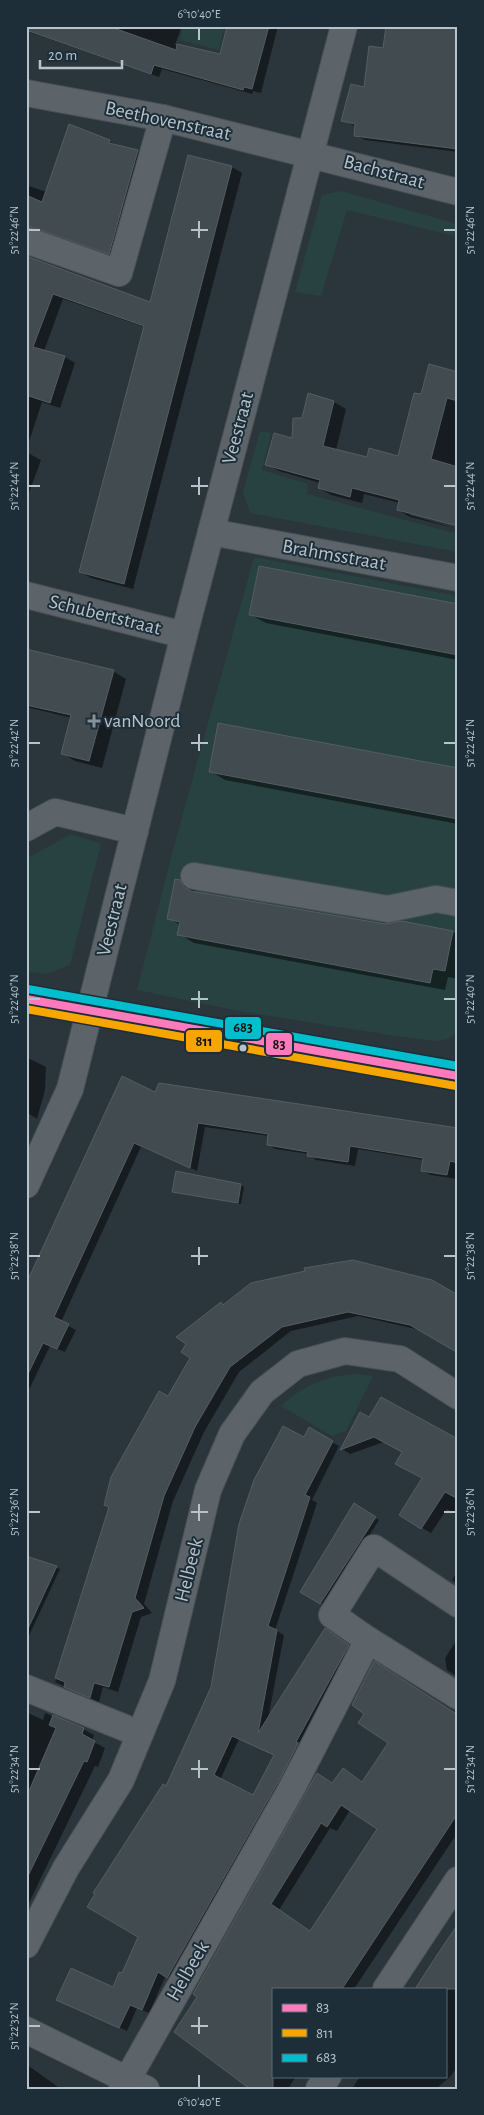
<svg xmlns="http://www.w3.org/2000/svg" width="484" height="2115" viewBox="0 0 484 2115" font-family="'Alegreya Sans',sans-serif">
<style>
.green{fill:#274240}
.shadow{fill:#0007;fill-rule:evenodd}
.building{fill:#424b50;stroke:#535e63;fill-rule:evenodd}
.lines{fill:none;stroke-linecap:round;stroke-linejoin:round}
.minor-casing{stroke:#4a5156;stroke-width:28}
.minor{stroke:#5c6469;stroke-width:26}
.bus-1-casing{stroke:#1e2e38;stroke-width:11}
.bus-2-casing{stroke:#1e2e38;stroke-width:11}
.bus-3-casing{stroke:#1e2e38;stroke-width:11}
.bus-1{stroke:#fd7abd;stroke-width:8}
.bus-2{stroke:#f7a600;stroke-width:8}
.bus-3{stroke:#00becd;stroke-width:8}
.ticks{fill:none;stroke:#b6c3cc;stroke-width:2}
.poi-dot{fill:#85929a;stroke:#1e2e38;stroke-width:2}
.bus-dot{fill:#b6c3cc;stroke:#1e2e38;stroke-width:2}
.labels{text-anchor:middle;dominant-baseline:central;stroke-width:4;stroke-linejoin:round;paint-order:stroke}
.street-label{font-size:20px;fill:#b6c3cc;stroke:#1e2e38}
.poi-label{font-size:20px;fill:#b6c3cc;stroke:#1e2e38;text-anchor:start}
.line-badge{stroke:#1e2e38;stroke-width:2}
.pale-badge-label{font-size:14px;text-anchor:middle;font-weight:bold;fill:#111}
.neatline{fill:none;stroke:#b6c3cc;stroke-width:2}
.ticks-label{font-size:12px;text-anchor:middle;fill:#b6c3cc}
</style>
<rect width="100%" height="100%" fill="#2b363c"/>
<g class="green">
<polygon points="183,26 221,26 224,28 219,50 180,40"/>
<polygon points="341,191 457,224 454,236 347,210 321,296 295,292 322,195"/>
<polygon points="260,431 271,433 262,470 308,484 307,494 458,534 458,552 250,513 243,492"/>
<polygon points="254,557 458,596 458,1031 448,1039 437,1041 395,1036 239,1011 137,990 176,839"/>
<polygon points="71,834 101,844 70,965 46,974 26,971 26,859"/>
<path d="M355 1374 373 1376 346 1431 332 1436 281 1406C303 1385 325 1376 355 1374Z"/>
</g>
<g class="shadow">
<polygon points="26,26 182,26 175,45 220,56 228,26 278,26 261,93 253,91 252,94 162,69 159,77 26,31"/>
<polygon points="458,26 458,152 365,140 355,135 356,127 343,120 365,89 384,49"/>
<polygon points="109,141 119,147 138,151 148,157 119,258 42,231 33,230 26,234 26,185 47,192"/>
<polygon points="189,156 232,167 242,173 133,589 91,578 81,572 144,327 63,299 44,351 65,357 75,363 60,408 42,402 26,451 26,257 150,304"/>
<polygon points="458,373 458,525 410,512 410,515 458,529 410,517 398,510 400,503 364,494 362,503 331,495 319,488 320,483 279,471 266,464 294,440 303,419 309,395 334,402 346,409 336,450 367,459 399,457 422,396"/>
<polygon points="26,452 41,460 26,501"/>
<polygon points="458,605 458,660 266,623 251,615"/>
<polygon points="26,650 113,671 126,679 102,768 75,761 62,753 72,718 26,707"/>
<polygon points="458,769 458,824 225,780 210,771"/>
<polygon points="179,881 195,890 197,893 385,925 453,932 458,935 458,979 448,977 445,990 194,943 179,934 180,925 169,918"/>
<polygon points="26,1057 46,1067 45,1090 37,1119 26,1112"/>
<polygon points="156,1093 458,1130 458,1179 430,1175 423,1170 424,1160 358,1149 355,1166 316,1160 309,1154 275,1149 268,1144 269,1136 205,1127 197,1171 141,1147 61,1322 76,1330 65,1352 50,1346 26,1396 26,1287"/>
<polygon points="241,1185 244,1187 241,1204 174,1191"/>
<polygon points="306,1272 420,1330 358,1316 291,1331 239,1372 204,1432 173,1501 144,1604 152,1613 141,1617 118,1692 103,1687 99,1702 55,1682 111,1508 168,1398 221,1304 224,1305"/>
<polygon points="370,1419 458,1441 458,1516 447,1509 431,1533 401,1515 424,1478 403,1452 384,1442 350,1454 342,1449"/>
<path d="M309 1429 339 1446 312 1500 317 1503 275 1630 284 1635 268 1719 332 1634 355 1650 175 1981 166 1975 149 2013 137 2008 127 2031 58 2000 113 1988 123 1975 139 1936 167 1787 212 1688ZM239 1739 276 1755 254 1797 220 1780ZM297 1742H300L279 1783 277 1782Z"/>
<polygon points="355,1504 379,1520 325,1605 301,1591"/>
<polygon points="27,1557 60,1569 28,1638 26,1637"/>
<polygon points="458,1570 458,1584 452,1580"/>
<polygon points="458,1638 458,1677 447,1670 445,1658"/>
<path d="M456 1711H458V1832L354 1989H273V2076H296L288 2089H253L175 2032 343 1769 363 1782 457 1715ZM350 1810 379 1829 311 1932 279 1910 330 1828 337 1831Z"/>
<polygon points="26,1712 43,1720 45,1713 83,1729 94,1735 92,1741 105,1748 98,1767 95,1766 26,1909"/>
<polygon points="458,1927 458,2065 451,2076 436,2089 352,2089 360,2076 445,2076 445,1989"/>
<polygon points="26,2064 61,2089 26,2089"/>
</g>
<g class="building">
<polygon points="26,26 108,26 176,50 177,44 220,54 227,26 269,26 252,89 244,87 243,90 154,65 151,74 26,30"/>
<polygon points="386,26 458,26 458,149 354,136 355,124 341,121 351,84 364,87 369,46 383,48"/>
<polygon points="69,124 110,140 109,143 138,150 109,254 26,225 26,195 42,202"/>
<polygon points="188,155 232,166 124,584 79,572 144,326 53,294 33,347 65,356 50,403 26,395 26,256 150,302"/>
<polygon points="429,364 458,372 458,401 447,398 431,459 458,467 458,526 397,510 399,500 352,488 350,497 318,488 320,480 265,465 274,433 292,438 293,418 302,418 308,393 334,401 323,446 367,457 369,448 398,456 414,393 421,394"/>
<polygon points="259,566 458,604 458,655 249,615"/>
<polygon points="26,649 114,670 89,761 61,754 71,715 26,705"/>
<polygon points="218,723 458,768 458,819 209,772"/>
<polygon points="175,879 180,880 184,887 191,891 385,924 402,921 453,931 445,971 433,969 430,983 177,935 180,922 167,919"/>
<polygon points="122,1076 155,1092 159,1083 458,1128 458,1163 450,1161 447,1175 421,1171 423,1158 350,1146 348,1162 307,1156 308,1152 267,1145 268,1134 198,1123 190,1168 134,1143 54,1317 69,1324 57,1349 43,1343 26,1378 26,1284"/>
<polygon points="176,1171 241,1184 238,1203 172,1192"/>
<polygon points="353,1260 432,1280 458,1295 458,1353 410,1325 348,1312 282,1327 230,1367 195,1427 164,1496 135,1598 144,1608 132,1612 109,1687 94,1683 90,1698 64,1687 65,1682 55,1678 109,1507 104,1505 111,1477 159,1391 168,1396 190,1358 181,1352 186,1344 176,1337 221,1302 223,1305 251,1283 305,1271 304,1268"/>
<polygon points="381,1397 458,1439 458,1499 445,1492 421,1529 399,1515 422,1478 395,1464 402,1452 374,1437 340,1450 360,1412 369,1417"/>
<path d="M283 1426 304 1437 309 1427 333 1441 305 1495 310 1497 268 1626 277 1630 258 1733 325 1628 349 1645 296 1742 298 1743 281 1777 167 1978 158 1972 142 2010 130 2005 119 2028 56 2000 71 1968 113 1987 119 1972 122 1973 138 1937 87 1907 95 1894 93 1893 163 1784 166 1786 211 1687 239 1524 254 1480ZM232 1736 274 1755 253 1795 214 1775Z"/>
<polygon points="354,1503 376,1517 320,1604 300,1592"/>
<polygon points="26,1556 57,1566 26,1633"/>
<path d="M374 1661 458 1715V1813L342 1989H273V2089H250L174 2032 197 1997 193 1994 317 1773 332 1783 343 1768 362 1782 388 1743 358 1723 364 1714 352 1705ZM341 1805 377 1829 310 1931 271 1904 321 1823 327 1827Z"/>
<polygon points="53,1715 84,1728 82,1734 95,1741 87,1762 84,1761 26,1880 26,1798 56,1728 49,1725"/>
<polygon points="458,1924 458,1989 415,1989 437,1955"/>
</g>
<g class="lines">
<defs>
<g id="minor">
<polyline points="26,93 163,118 458,192"/>
<polyline points="26,240 119,273 163,118"/>
<polyline points="211,532 458,578"/>
<polyline points="26,595 184,635"/>
<polyline points="26,828 55,812 135,831"/>
<polyline points="194,876 388,909 436,899 458,903"/>
<polyline points="26,999 458,1076"/>
<polyline points="26,1185 70,1089 184,635 344,26"/>
<polyline points="368,1640 332,1615 374,1548 458,1604"/>
<polyline points="26,1688 140,1734"/>
<polyline points="26,1945 66,1868 121,1780 162,1681 208,1490 232,1434 262,1392 298,1364 345,1351 400,1359 458,1396"/>
<polyline points="386,1989 458,1880"/>
<polyline points="26,2030 146,2089"/>
<polyline points="122,2089 294,1784 368,1640 458,1696"/>
<polyline points="319,2089 328,2076"/>
</g>
</defs>
<use href="#minor" class="minor-casing"/>
<use href="#minor" class="minor"/>
<defs>
<polyline id="bus-1" points="26,999 458,1076"/>
<polyline id="bus-2" points="26,1009 456,1086"/>
<polyline id="bus-3" points="28,989 458,1066"/>
</defs>
<use href="#bus-1" class="bus-1-casing"/>
<use href="#bus-2" class="bus-2-casing"/>
<use href="#bus-3" class="bus-3-casing"/>
<use href="#bus-1" class="bus-1"/>
<use href="#bus-2" class="bus-2"/>
<use href="#bus-3" class="bus-3"/>
</g>
<path class="ticks" d="M199 28V40M199 221V238M28 230H40M191 230H208M444 230H456M199 477V495M28 486H40M191 486H208M444 486H456M199 734V751M28 743H40M191 743H208M444 743H456M199 991V1008M28 999H40M191 999H208M444 999H456M199 1247V1265M28 1256H40M191 1256H208M444 1256H456M199 1504V1521M28 1512H40M191 1512H208M444 1512H456M199 1760V1778M28 1769H40M191 1769H208M444 1769H456M199 2017V2034M28 2026H40M191 2026H208M199 2075V2088"/>
<path class="poi-dot" d="M91.5 713.5h5v5h5v5h-5v5h-5v-5h-5v-5h5z"/>
<circle class="bus-dot" cx="243" cy="1048" r="4.5"/>
<g class="labels">
<g class="street-label">
<text transform="translate(168 121) rotate(12)">Beethovenstraat</text>
<text transform="translate(384 172) rotate(15)">Bachstraat</text>
<text transform="translate(238 428) rotate(-75)">Veestraat</text>
<text transform="translate(334 555) rotate(10)">Brahmsstraat</text>
<text transform="translate(105 615) rotate(14)">Schubertstraat</text>
<text transform="translate(112 920) rotate(-76)">Veestraat</text>
<text transform="translate(189 1570) rotate(-76)">Helbeek</text>
<text transform="translate(188 1971) rotate(-60)">Helbeek</text>
</g>
<g class="poi-label">
<text x="104" y="721">vanNoord</text>
</g>
</g>
<g class="line-badge">
<rect x="224" y="1016" width="38" height="24" rx="5" fill="#00becd"/>
<rect x="185" y="1029" width="38" height="24" rx="5" fill="#f7a600"/>
<rect x="265" y="1032" width="28" height="24" rx="5" fill="#fd7abd"/>
</g>
<g class="pale-badge-label">
<text x="243" y="1032">683</text>
<text x="204" y="1046">811</text>
<text x="279" y="1049">83</text>
</g>
<rect width="484" height="2115" fill="none" stroke="#1e2e38" stroke-width="55"/>
<rect x="272" y="1988" width="175" height="90" fill="#1e2e38" stroke="#5b6a73"/>
<rect x="282" y="2004" width="25" height="8" fill="#fd7abd" stroke="#5b6a73"/>
<text x="316" y="2012" font-size="15" fill="#b6c3cc">83</text>
<rect x="282" y="2029" width="25" height="8" fill="#f7a600" stroke="#5b6a73"/>
<text x="316" y="2038" font-size="15" fill="#b6c3cc">811</text>
<rect x="282" y="2054" width="25" height="8" fill="#00becd" stroke="#5b6a73"/>
<text x="316" y="2062" font-size="15" fill="#b6c3cc">683</text>
<path d="M40 60v8h82v-8" fill="none" stroke="#b6c3cc" stroke-width="2.5"/>
<text x="48" y="60" font-size="15" fill="#b6c3cc" stroke="#1e2e38" stroke-width="4" paint-order="stroke">20 m</text>
<rect x="28" y="28" width="428" height="2060" class="neatline"/>
<g class="ticks-label">
<text x="199" y="18">6°10'40"E</text>
<text transform="translate(14 230) rotate(-90)" y="4">51°22'46"N</text>
<text transform="translate(470 230) rotate(-90)" y="4">51°22'46"N</text>
<text transform="translate(14 486) rotate(-90)" y="4">51°22'44"N</text>
<text transform="translate(470 486) rotate(-90)" y="4">51°22'44"N</text>
<text transform="translate(14 743) rotate(-90)" y="4">51°22'42"N</text>
<text transform="translate(470 743) rotate(-90)" y="4">51°22'42"N</text>
<text transform="translate(14 999) rotate(-90)" y="4">51°22'40"N</text>
<text transform="translate(470 999) rotate(-90)" y="4">51°22'40"N</text>
<text transform="translate(14 1256) rotate(-90)" y="4">51°22'38"N</text>
<text transform="translate(470 1256) rotate(-90)" y="4">51°22'38"N</text>
<text transform="translate(14 1512) rotate(-90)" y="4">51°22'36"N</text>
<text transform="translate(470 1512) rotate(-90)" y="4">51°22'36"N</text>
<text transform="translate(14 1769) rotate(-90)" y="4">51°22'34"N</text>
<text transform="translate(470 1769) rotate(-90)" y="4">51°22'34"N</text>
<text transform="translate(14 2026) rotate(-90)" y="4">51°22'32"N</text>
<text x="199" y="2106">6°10'40"E</text>
</g>
</svg>
